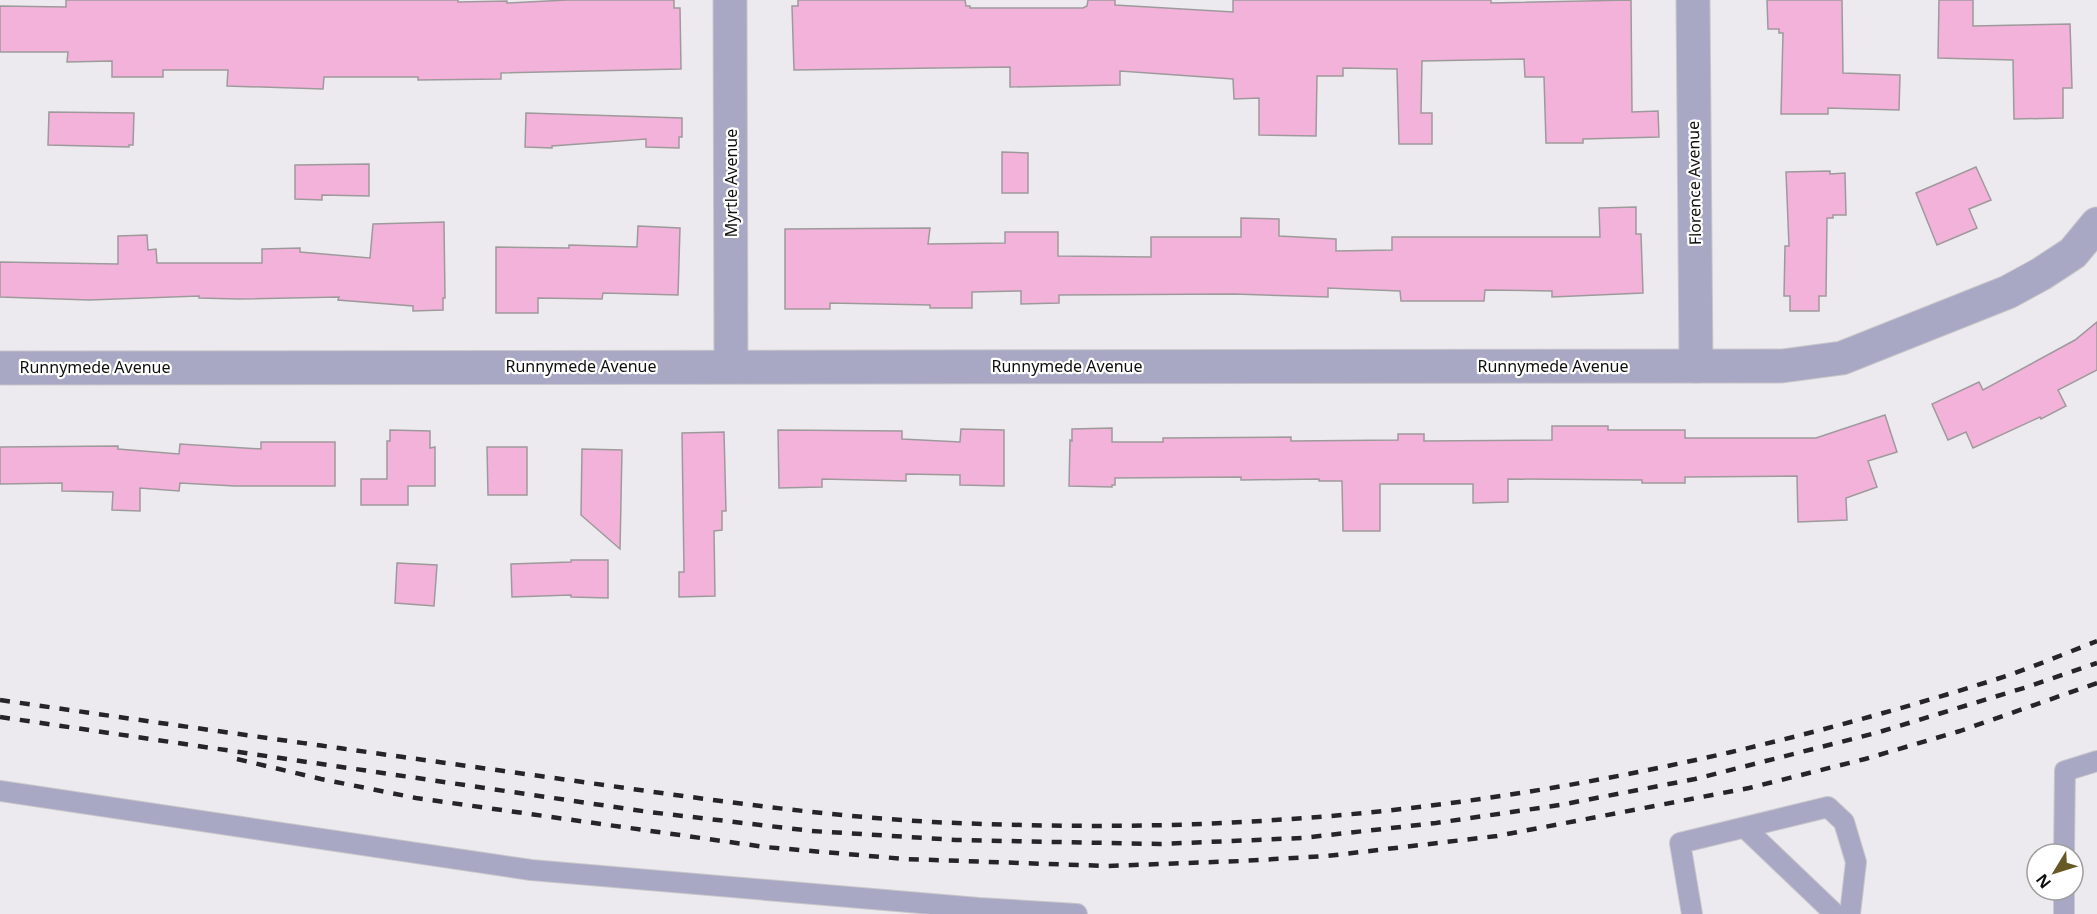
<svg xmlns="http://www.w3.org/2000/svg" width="2097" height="914" viewBox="0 0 2097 914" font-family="'Noto Sans',sans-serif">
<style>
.building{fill:#f3b2da;stroke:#9e9a9c;stroke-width:1.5}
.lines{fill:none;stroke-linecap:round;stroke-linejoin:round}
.lane-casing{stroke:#c9c7ca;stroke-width:22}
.street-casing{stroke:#c9c7ca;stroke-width:35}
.lane{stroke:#a8a8c4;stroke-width:20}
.street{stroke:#a8a8c4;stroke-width:33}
.rail{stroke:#252426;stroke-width:4.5;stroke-dasharray:10 10;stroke-linecap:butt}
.labels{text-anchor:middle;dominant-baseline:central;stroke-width:4.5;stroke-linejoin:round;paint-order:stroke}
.street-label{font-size:16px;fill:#0f0e0f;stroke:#fff}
</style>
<rect width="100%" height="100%" fill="#eceaee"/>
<g class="building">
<polygon points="66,0 458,0 458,2 507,1 507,3 567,0 674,0 674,8 680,8 681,69 501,73 501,79 418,80 418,77 324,77 323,89 227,86 228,70 163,70 163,77 112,77 112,61 67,62 68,52 0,52 0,6 66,7"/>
<polygon points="798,0 965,0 966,6 970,6 970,8 1083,8 1087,6 1088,0 1115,0 1115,5 1233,12 1233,0 1491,0 1491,3 1631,0 1632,112 1658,111 1659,137 1583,139 1583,143 1546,143 1544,77 1525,77 1524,59 1422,61 1421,113 1432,113 1432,144 1399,144 1397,69 1343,68 1343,76 1317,76 1316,136 1259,135 1259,98 1234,99 1233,79 1120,71 1120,85 1010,87 1010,67 794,70 792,6 798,6"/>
<polygon points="1767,0 1842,0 1843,73 1900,75 1899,110 1828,108 1828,114 1781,114 1783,33 1779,33 1779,29 1768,29"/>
<polygon points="1939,0 1973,0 1973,26 2070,24 2072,88 2063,88 2063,118 2014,119 2013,60 1938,58"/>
<polygon points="49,112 134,113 133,145 129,145 129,147 48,145"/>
<polygon points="526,113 682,118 682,137 679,137 679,148 646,147 646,139 552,146 552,148 525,147"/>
<polygon points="1002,152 1028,153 1028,193 1002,193"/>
<polygon points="369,164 369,196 322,195 322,200 295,199 295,165"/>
<polygon points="1976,167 1991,200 1969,209 1977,228 1937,245 1916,193"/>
<polygon points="1830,171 1830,174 1845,173 1846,215 1833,215 1833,218 1827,218 1826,296 1819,296 1819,311 1790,311 1790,296 1784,296 1785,246 1789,246 1786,172"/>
<polygon points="1636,207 1636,234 1641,234 1643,293 1552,297 1552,291 1485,290 1484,301 1401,301 1400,291 1328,288 1328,297 1234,294 1059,295 1059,303 1021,304 1021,291 972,292 972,308 930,308 930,305 830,303 830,309 785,309 785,229 930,228 928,244 1005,243 1005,232 1058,232 1058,256 1151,257 1151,237 1241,237 1241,218 1279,219 1279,236 1336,239 1336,251 1392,250 1392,237 1600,237 1599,208"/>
<polygon points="444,222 445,298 443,298 443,310 413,311 413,306 338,300 339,297 238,299 199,298 199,296 89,300 0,297 0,262 118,264 118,236 147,235 148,250 156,249 157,263 262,263 262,249 300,248 300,252 370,258 373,224"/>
<polygon points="638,226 680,228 678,295 603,293 602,299 538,298 538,313 496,313 496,247 569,248 569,245 637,247"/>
<polygon points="2097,322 2097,370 2058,390 2066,406 2041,419 2040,417 1973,448 1966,432 1948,440 1932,404 1979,382 1983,390 2075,340"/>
<polygon points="1885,415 1897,452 1868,461 1877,487 1846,498 1847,520 1798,522 1797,476 1685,477 1685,483 1642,483 1642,480 1508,479 1508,502 1473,503 1473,484 1380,484 1380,531 1343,531 1342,481 1319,481 1319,479 1241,480 1241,477 1115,478 1115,485 1112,485 1112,487 1069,486 1070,440 1072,441 1072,429 1112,428 1112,442 1163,442 1163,438 1291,437 1291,441 1398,440 1398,434 1424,434 1424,441 1552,440 1552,426 1608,426 1608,430 1685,430 1685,438 1816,438"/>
<polygon points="961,429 1004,430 1004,486 960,485 960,475 906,474 906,481 822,479 822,487 779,488 778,430 902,431 902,439 960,442"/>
<polygon points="390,430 430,431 430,448 435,447 435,486 408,486 408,505 361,505 361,479 387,479 387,441 390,441"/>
<polygon points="724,432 726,511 722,511 722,530 714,531 715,596 679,597 679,572 684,572 682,433"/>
<polygon points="261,442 335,442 335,486 235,486 180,483 179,491 140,488 140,511 112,510 113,492 62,491 62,483 0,484 0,447 118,446 118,449 179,454 180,444 261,449"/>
<polygon points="487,447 527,447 527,495 488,495"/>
<polygon points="582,449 622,450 620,549 581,515"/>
<polygon points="571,560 608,560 608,598 571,597 571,595 512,597 511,564 571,562"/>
<polygon points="397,563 437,565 434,606 395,603"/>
</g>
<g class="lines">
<defs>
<g id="lane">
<polyline points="0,791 531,870 979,908 1077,914"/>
<polyline points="1745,828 1835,914"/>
<polyline points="2064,854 2065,771 2097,761"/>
<polyline points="1692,914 1680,843 1828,807 1844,822 1856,862 1850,914"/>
<polyline points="2064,914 2064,890"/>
</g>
<g id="street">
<polyline points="730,0 731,366"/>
<polyline points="1693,0 1696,366"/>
<polyline points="0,368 1782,366 1842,358 2008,292 2041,274 2073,253 2097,224"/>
</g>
</defs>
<use href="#lane" class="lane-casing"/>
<use href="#street" class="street-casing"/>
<use href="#lane" class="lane"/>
<use href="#street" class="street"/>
<g class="rail">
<path d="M0 700C187 727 374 753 561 779 684 796 808 815 933 822 1046 827 1161 828 1275 820 1520 805 1763 753 1997 679 2031 668 2064 654 2097 641"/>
<polyline points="0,717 649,812 812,831 956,840 1160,844 1302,838 1436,823 1560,805 1695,779 1876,733 2027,687 2097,663"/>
<polyline points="237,759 321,779 416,798 765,847 905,859 1107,866 1242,861 1327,856 1497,836 1749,788 1865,759 1960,731 2097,683"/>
</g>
</g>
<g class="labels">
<g class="street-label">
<text transform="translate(731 183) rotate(-90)">Myrtle Avenue</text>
<text transform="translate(1694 183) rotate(-91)">Florence Avenue</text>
<text x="581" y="366">Runnymede Avenue</text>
<text x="1067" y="366">Runnymede Avenue</text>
<text x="1553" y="366">Runnymede Avenue</text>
<text x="95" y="367">Runnymede Avenue</text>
</g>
</g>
<g transform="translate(2055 872) rotate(232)"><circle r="28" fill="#ffffff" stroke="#9f9f9f" stroke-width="1.5"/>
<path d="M0-4.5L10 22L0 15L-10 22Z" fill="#675926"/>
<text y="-9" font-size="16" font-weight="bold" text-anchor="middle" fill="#0f0e0f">N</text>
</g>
</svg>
